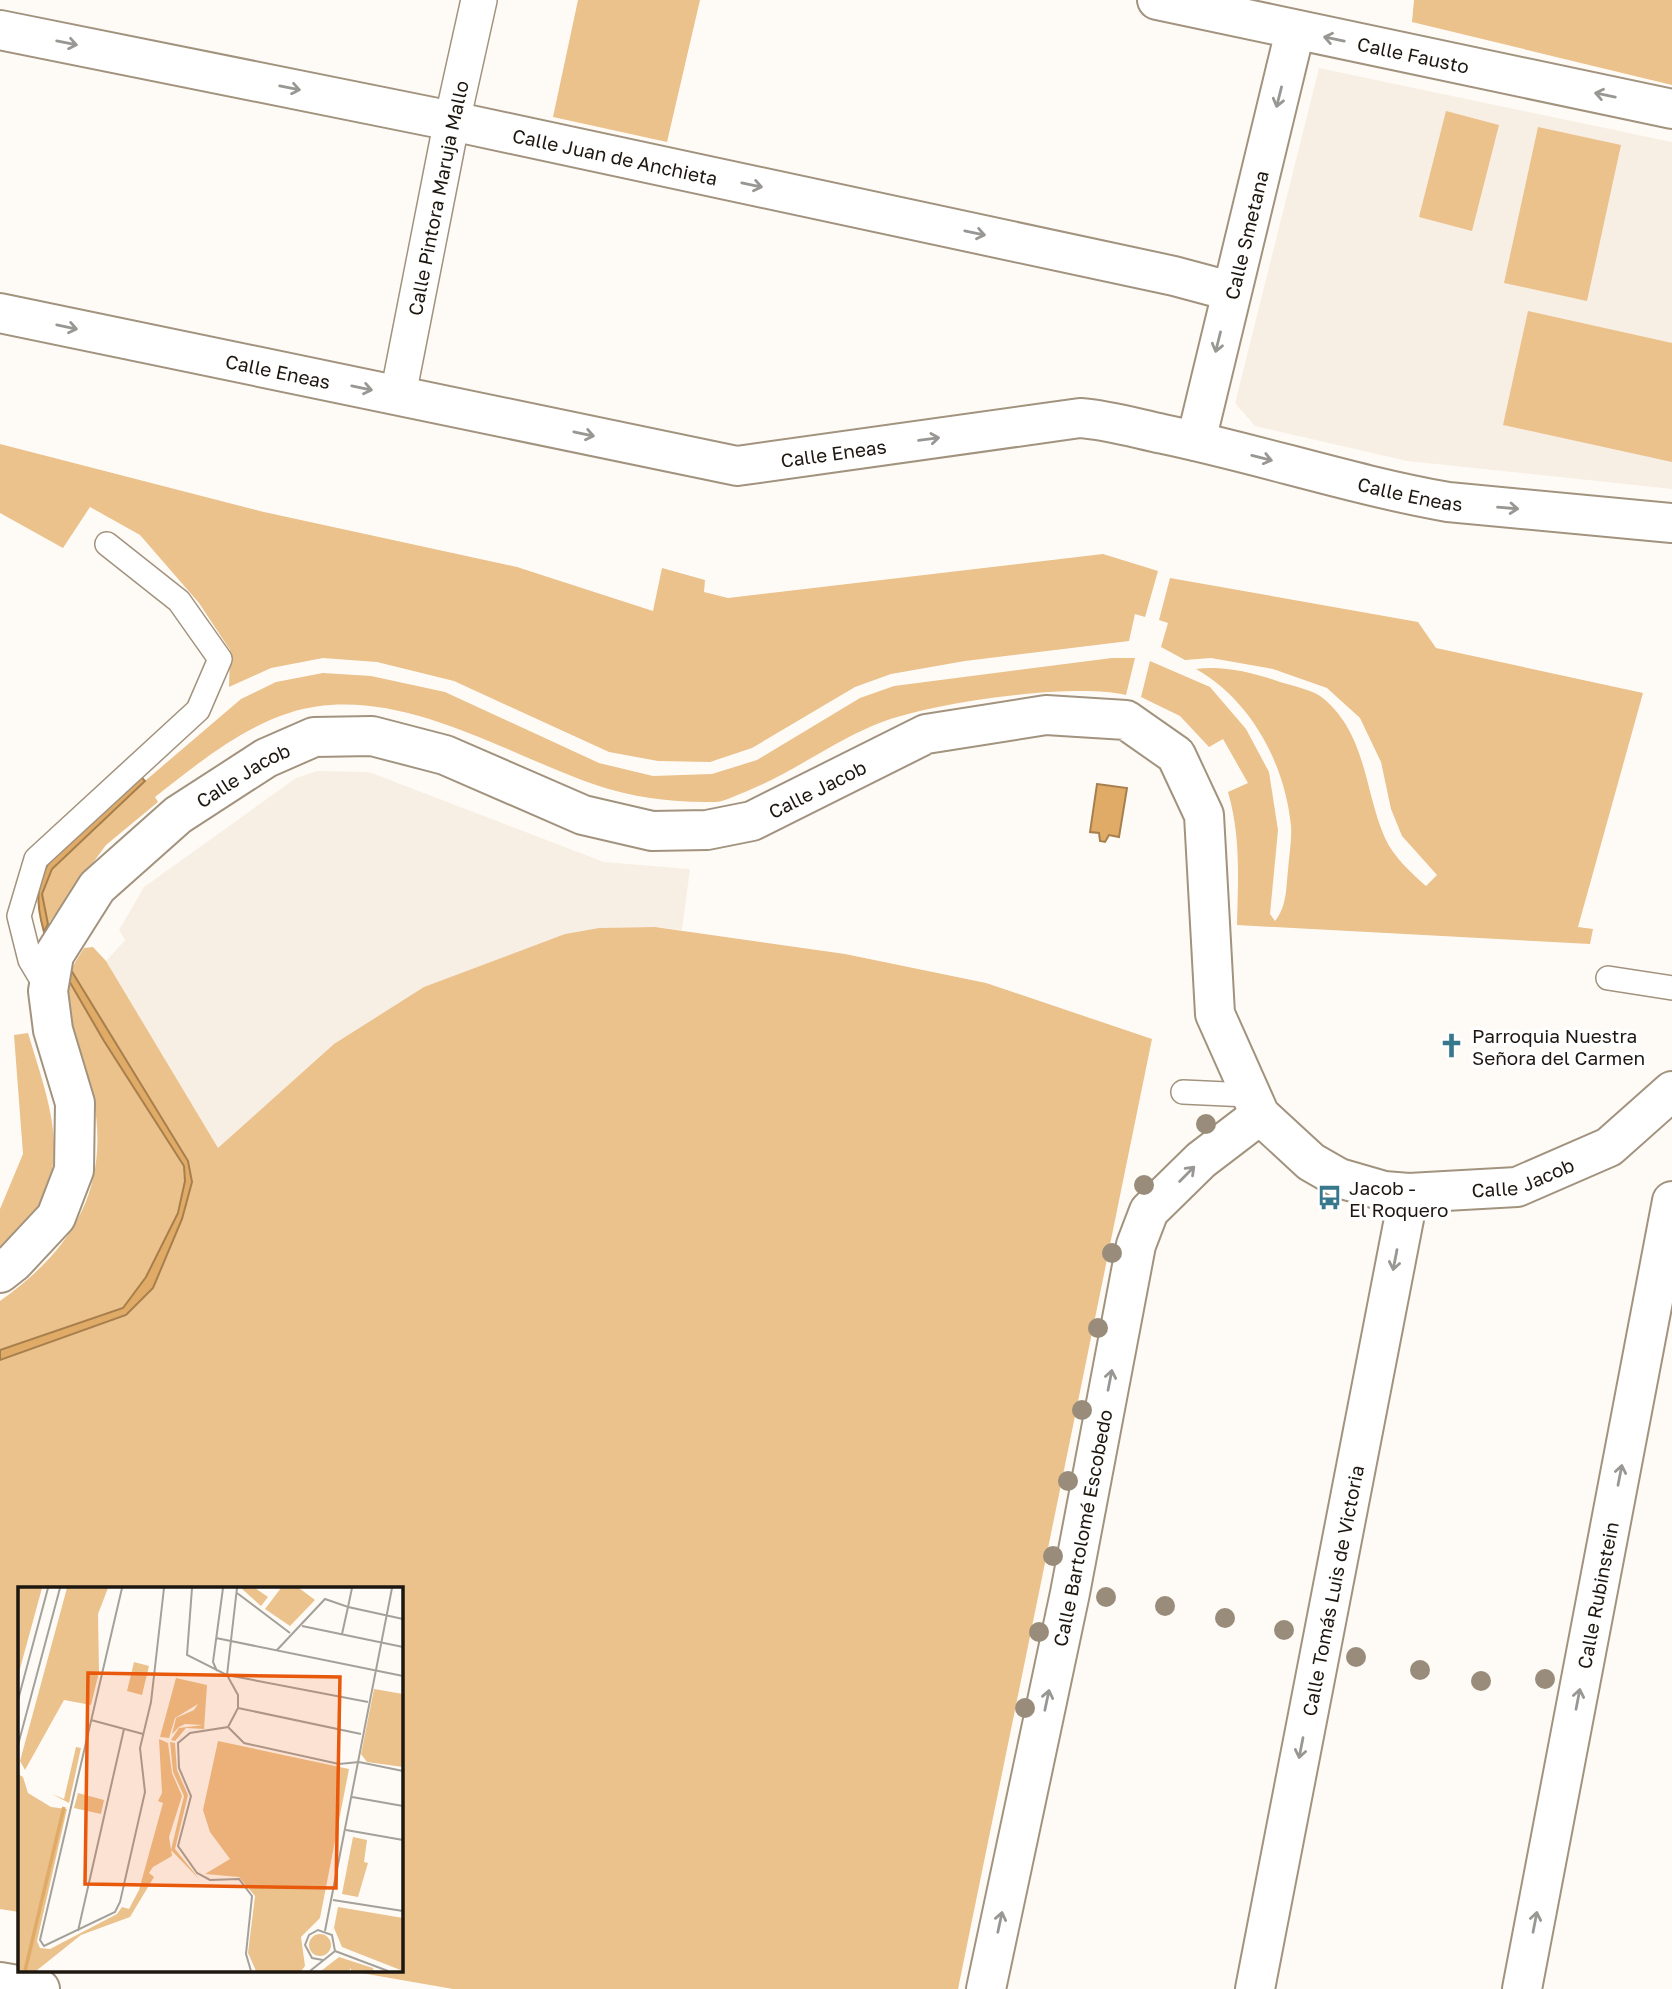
<svg xmlns="http://www.w3.org/2000/svg" width="1672" height="1989" viewBox="0 0 1672 1989" font-family="'Golos Text',sans-serif">
<style>
.built{fill:#f8efe4}
.green{fill:#ebc18c}
.water{fill:#e0ab67;stroke:#a67f4d;stroke-width:2}
.lines{fill:none;stroke-linecap:round;stroke-linejoin:round}
.service-casing{stroke:#a2937f;stroke-width:26}
.pedestrian-casing{stroke:#a2937f;stroke-width:38}
.minor-casing{stroke:#a2937f;stroke-width:42}
.tertiary-casing{stroke:#a2937f;stroke-width:42}
.service{stroke:#fff;stroke-width:23}
.pedestrian{stroke:#fff;stroke-width:35}
.minor{stroke:#fff;stroke-width:38}
.tertiary{stroke:#fff;stroke-width:38}
.tree{fill:#998c7a}
.oneway{stroke:#999793}
.labels{text-anchor:middle;dominant-baseline:central;stroke-width:7;stroke-linejoin:round;paint-order:stroke}
.street-label{font-size:19px;fill:#1d1710;stroke:#fff}
.poi-label{font-size:19px;fill:#1d1710;stroke:#fff;text-anchor:start}
.inset-river{fill:none;stroke:#e0ab67;stroke-width:3.5}
.inset-road{fill:none;stroke:#a4a09a;stroke-width:2}
.view{fill:#e8590c;fill-opacity:0.15;stroke:#e8590c;stroke-width:3.5}
.inset-edge{fill:none;stroke:#1d1710;stroke-width:3.5}
</style>
<rect width="100%" height="100%" fill="#fefbf6"/>
<g class="built">
<polygon points="1319,68 1672,142 1672,489 1407,461 1255,426 1235,403"/>
<polygon points="317,771 369,772 604,862 690,869 682,930 655,927 599,928 565,934 334,1044 218,1149 106,961 125,940 119,930 144,887 296,778"/>
</g>
<g class="green">
<polygon points="578,0 700,0 667,142 553,117"/>
<polygon points="1414,0 1672,0 1672,85 1412,22"/>
<polygon points="1446,111 1499,125 1472,231 1419,217"/>
<polygon points="1538,127 1621,145 1587,301 1504,283"/>
<polygon points="1528,311 1672,343 1672,462 1503,425"/>
<polygon points="0,444 264,512 517,567 653,611 662,568 705,580 704,592 728,598 1103,554 1158,571 1145,617 1135,614 1129,641 965,661 891,674 855,687 752,748 710,762 658,761 609,752 454,681 377,662 323,658 271,668 229,687 230,650 199,603 140,535 90,507 63,548 0,513"/>
<path d="M1170 578 1418 622 1436 648 1643 693 1578 927 1593 929 1590 944 1237 925C1238 879 1241 837 1228 792L1248 783 1223 739 1209 747 1180 716 1141 697 1150 661 1210 687 1246 729 1269 772 1278 830 1270 914 1275 921C1287 906 1286 888 1288 870 1289 856 1292 840 1291 826 1285 764 1251 700 1196 669 1223 665 1255 673 1280 682 1293 686 1314 690 1324 699 1367 736 1364 790 1385 838 1393 856 1411 873 1426 886L1437 875 1402 836 1391 809 1381 762 1360 718 1327 688 1273 669 1211 658 1185 660 1161 647 1168 623 1159 620Z"/>
<path d="M1112 658H1135L1126 695C1073 682 923 703 872 726 828 745 790 774 745 792 736 795 726 801 716 802 675 803 635 798 596 785 502 753 392 680 289 713 239 729 196 765 155 797L158 802 106 845 48 924 42 894 52 869 145 781 241 699 276 682 323 673 371 676 445 692 599 763 653 776 712 774 757 760 860 698 894 686Z"/>
<path d="M655 927 845 954 986 983 1152 1039 958 1989H453L344 1970H401V1588H19V1912L0 1909V1301C73 1249 111 1188 93 1096 86 1060 60 1019 67 982 69 970 78 958 84 948L93 947 106 961 218 1148 334 1044 424 987 565 934 599 928Z"/>
<path d="M28 1033C53 1116 82 1184 0 1247V1209L23 1154 14 1035Z"/>
</g>
<g class="water">
<path d="M139 775 145 781 52 869 42 894 48 924 44 932C36 904 35 884 51 859Z"/>
<polygon points="1097,784 1127,788 1119,837 1109,835 1105,842 1100,841 1099,833 1090,832"/>
<polygon points="71,970 188,1161 192,1182 182,1219 153,1288 126,1315 0,1360 0,1350 123,1308 146,1277 178,1213 185,1181 184,1166 104,1041 68,979"/>
</g>
<g class="lines">
<defs>
<g id="service">
<polyline points="1608,978 1672,988"/>
<polyline points="48,990 30,960 19,916 36,859 198,710 220,659 179,601 107,544"/>
<polyline points="1183,1092 1248,1095"/>
</g>
<g id="pedestrian">
<path id="s1" d="M398 395 449 135 479 0"/>
</g>
<g id="minor">
<path id="s2" d="M1157 0 1672 109"/>
<path id="s3" d="M0 30 452 121 1174 276 1230 291"/>
<path id="s4" d="M0 313 737 466 1080 418C1108 420 1135 428 1163 434 1259 454 1352 485 1448 502L1672 523"/>
<path id="s5" d="M1196 441 1295 31"/>
<polyline points="0,1982 40,1989"/>
<path id="s6" d="M986 1989 1070 1593 1136 1245 1149 1211 1201 1160 1260 1115"/>
<path id="s7" d="M1255 1989 1409 1193"/>
<path id="s8" d="M1522 1989 1672 1201"/>
</g>
<g id="tertiary">
<path id="s9" d="M0 1273 14 1262 56 1217 74 1170 75 1103 53 1030 48 991 54 955 97 887 178 815 266 758 314 737 372 736 445 755 583 815 652 831 707 830 752 821 926 734 1046 715 1126 720 1176 755 1204 815 1215 1014 1260 1115 1311 1162 1339 1178 1384 1191 1409 1193 1517 1187 1609 1147 1672 1091"/>
</g>
</defs>
<use href="#service" class="service-casing"/>
<use href="#pedestrian" class="pedestrian-casing"/>
<use href="#minor" class="minor-casing"/>
<use href="#tertiary" class="tertiary-casing"/>
<use href="#service" class="service"/>
<use href="#pedestrian" class="pedestrian"/>
<use href="#minor" class="minor"/>
<use href="#tertiary" class="tertiary"/>
</g>
<g class="tree">
<circle cx="1206" cy="1124" r="10"/>
<circle cx="1144" cy="1185" r="10"/>
<circle cx="1112" cy="1253" r="10"/>
<circle cx="1098" cy="1328" r="10"/>
<circle cx="1082" cy="1410" r="10"/>
<circle cx="1068" cy="1481" r="10"/>
<circle cx="1053" cy="1556" r="10"/>
<circle cx="1106" cy="1597" r="10"/>
<circle cx="1165" cy="1606" r="10"/>
<circle cx="1225" cy="1618" r="10"/>
<circle cx="1284" cy="1630" r="10"/>
<circle cx="1039" cy="1632" r="10"/>
<circle cx="1356" cy="1657" r="10"/>
<circle cx="1420" cy="1670" r="10"/>
<circle cx="1545" cy="1679" r="10"/>
<circle cx="1481" cy="1681" r="10"/>
<circle cx="1025" cy="1708" r="10"/>
</g>
<defs><path id="oneway-shaft" d="M-6 0H5M1.5-3L5.5 0L1.5 3" fill="none" stroke-width="1.6" stroke-linecap="round" stroke-linejoin="round" transform="scale(1.75)"/></defs>
<g class="oneway">
<use href="#oneway-shaft" transform="translate(1334 39) rotate(-168)"/>
<use href="#oneway-shaft" transform="translate(67 43) rotate(11)"/>
<use href="#oneway-shaft" transform="translate(290 88) rotate(11)"/>
<use href="#oneway-shaft" transform="translate(1605 95) rotate(-168)"/>
<use href="#oneway-shaft" transform="translate(1279 97) rotate(104)"/>
<use href="#oneway-shaft" transform="translate(752 185) rotate(12)"/>
<use href="#oneway-shaft" transform="translate(975 233) rotate(12)"/>
<use href="#oneway-shaft" transform="translate(67 327) rotate(12)"/>
<use href="#oneway-shaft" transform="translate(1218 342) rotate(104)"/>
<use href="#oneway-shaft" transform="translate(362 388) rotate(12)"/>
<use href="#oneway-shaft" transform="translate(584 434) rotate(12)"/>
<use href="#oneway-shaft" transform="translate(929 439) rotate(-8)"/>
<use href="#oneway-shaft" transform="translate(1262 458) rotate(14)"/>
<use href="#oneway-shaft" transform="translate(1508 508) rotate(5)"/>
<use href="#oneway-shaft" transform="translate(1187 1174) rotate(-45)"/>
<use href="#oneway-shaft" transform="translate(1395 1260) rotate(101)"/>
<use href="#oneway-shaft" transform="translate(1110 1380) rotate(-79)"/>
<use href="#oneway-shaft" transform="translate(1620 1475) rotate(-79)"/>
<use href="#oneway-shaft" transform="translate(1578 1699) rotate(-79)"/>
<use href="#oneway-shaft" transform="translate(1047 1700) rotate(-78)"/>
<use href="#oneway-shaft" transform="translate(1301 1748) rotate(101)"/>
<use href="#oneway-shaft" transform="translate(1000 1922) rotate(-78)"/>
<use href="#oneway-shaft" transform="translate(1535 1922) rotate(-79)"/>
</g>
<defs>
<symbol id="church-bare" viewBox="-9 -9 18 18"><path d="M-1.2-6h2.4v3.5h3.3v2.4h-3.3V6h-2.4V-.1h-3.3v-2.4h3.3Z" fill="#38788c" stroke="#fff" stroke-width="2.5" paint-order="stroke"/></symbol>
<symbol id="bus-bare" viewBox="-9 -9 18 18"><path d="M-5-6H5V4H4V6H2V4H-2V6H-4V4H-5ZM-3.5-4V0h7V-4ZM-3.5 1.2v1.5H-2V1.2ZM2 1.2v1.5H3.5V1.2Z" fill="#38788c" stroke="#fff" stroke-width="2.5" paint-order="stroke"/></symbol>
</defs>
<g fill-rule="evenodd">
<use href="#church-bare" x="1434" y="1028" width="35" height="35"/>
<use href="#bus-bare" x="1312" y="1180" width="35" height="35"/>
</g>
<g class="labels">
<g class="street-label">
<text stroke="none"><textPath href="#s2" startOffset="262">Calle Fausto</textPath></text>
<text stroke="none"><textPath href="#s3" startOffset="628">Calle Juan de Anchieta</textPath></text>
<text stroke="none"><textPath href="#s1" startOffset="201">Calle Pintora Maruja Mallo</textPath></text>
<text stroke="none"><textPath href="#s5" startOffset="212">Calle Smetana</textPath></text>
<text stroke="none"><textPath href="#s4" startOffset="284">Calle Eneas</textPath></text>
<text stroke="none"><textPath href="#s4" startOffset="850">Calle Eneas</textPath></text>
<text stroke="none"><textPath href="#s4" startOffset="1438">Calle Eneas</textPath></text>
<text stroke="none"><textPath href="#s9" startOffset="614">Calle Jacob</textPath></text>
<text stroke="none"><textPath href="#s9" startOffset="1223">Calle Jacob</textPath></text>
<text stroke="none"><textPath href="#s9" startOffset="2273">Calle Jacob</textPath></text>
<text stroke="none"><textPath href="#s6" startOffset="471">Calle Bartolomé Escobedo</textPath></text>
<text stroke="none"><textPath href="#s7" startOffset="406">Calle Tomás Luis de Victoria</textPath></text>
<text stroke="none"><textPath href="#s8" startOffset="401">Calle Rubinstein</textPath></text>
</g>
<g class="poi-label">
<text x="1472" y="1035">Parroquia Nuestra<tspan x="1472" dy="22">Señora del Carmen</tspan></text>
<text x="1349" y="1187">Jacob -<tspan x="1349" dy="22">El Roquero</tspan></text>
</g>
</g>
<g transform="translate(18 1587)">
<rect width="385" height="385" fill="#fefbf6"/>
<path d="M0 1H24L0 89ZM49 1H90L80 27 81 85 73 118 46 113 7 183 2 174ZM223 1H237L250 10 243 19ZM263 1H281L297 13 272 39 247 22ZM116 75 131 79 124 108 109 104ZM158 91 189 98 186 142 168 141 157 154 153 153 161 141 185 138 167 137 161 140 154 147 158 131 176 123 180 117 157 131 151 151 142 150ZM356 102 385 107V180L349 175 343 167ZM141 152 150 156 154 186 164 209 151 250 154 269 135 280 131 286 136 290 112 330 63 348 18 384H0V187L5 190 10 206 33 220 49 222 19 354 22 361 32 362 99 327 104 320 111 322 121 303 145 216 140 214 144 206ZM200 154 331 182 302 331 283 350 287 379 283 384H238L230 366 237 309 221 290 187 287 212 272 192 245 185 223ZM152 155 157 156 159 183 170 208 157 262 182 293 153 263 166 209 155 185ZM58 160 63 161 51 216 34 207 46 212ZM60 206 86 213 83 227 56 221ZM335 250 349 253 346 275 350 276 340 310 324 307ZM320 320 385 331V384L324 360 316 341ZM291 358a11 11 0 1 1 22 0a11 11 0 1 1-22 0ZM321 370 355 381 356 384H333V381L331 384H303Z" fill="#ebc18c"/>
<path class="inset-river" d="M7 384 46 220"/>
<path class="inset-road" d="M104 1 22 353 26 359 97 325 102 315 127 205 122 161 133 115 146 1M174 1 169 68 209 88 220 108V121L210 140 172 146 160 156 161 181 173 209 160 259 179 286 192 293 221 292 234 309 228 367 233 384M219 6 272 46M284 39 385 60M324 47 330 20 385 32M198 51 385 89M259 63 307 12 330 20 334 1M199 84 195 75 205 1M209 88 350 115M209 88 219 1M0 113 30 1M220 121 343 147M73 133 125 147M210 140 226 156 321 177 341 175 385 184M0 158 42 1M334 210 385 219M328 243 385 253M315 313 385 324M60 344 106 142M307 344 374 1M317 364 370 384M292 384 317 364 314 348 300 343 291 348 287 358 294 371 305 373"/>
<path class="view" d="M70 86 322 90 318 301 67 297Z"/>
<rect width="385" height="385" class="inset-edge"/>
</g>
</svg>
